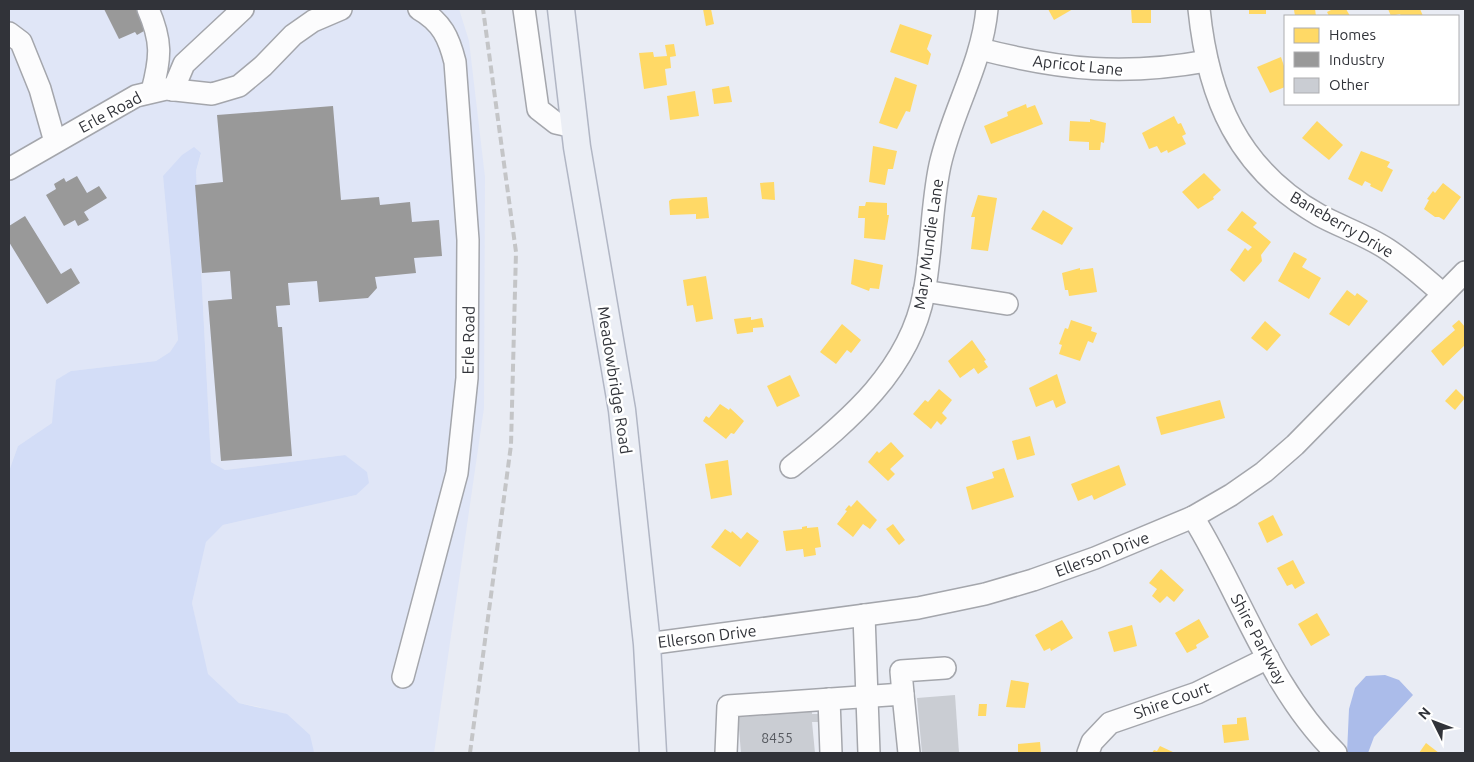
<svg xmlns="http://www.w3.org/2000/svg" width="1474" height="762" viewBox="0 0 1474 762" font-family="Ubuntu,sans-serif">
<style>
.built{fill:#e0e6f7}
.green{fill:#d3ddf7}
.water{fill:#abbcea}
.homes{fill:#ffd966}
.industry{fill:#999}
.building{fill:#cacdd3}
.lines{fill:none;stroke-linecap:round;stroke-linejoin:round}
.minor-casing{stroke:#a4a6ac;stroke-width:24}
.major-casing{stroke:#b1b6c4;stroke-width:29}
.minor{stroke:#fcfcfd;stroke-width:21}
.major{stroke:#ebeef5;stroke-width:26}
.rail{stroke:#c4c5c7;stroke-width:4;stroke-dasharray:8 4;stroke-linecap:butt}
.labels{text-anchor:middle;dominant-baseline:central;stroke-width:5;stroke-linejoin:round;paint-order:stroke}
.number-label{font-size:14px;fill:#575a60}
.street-label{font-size:16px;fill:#313339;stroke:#fff}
</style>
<rect width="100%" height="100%" fill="#e9ecf4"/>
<polygon class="built" points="9,9 459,9 469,41 485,177 484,408 434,753 313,753 314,751 260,707 239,703 207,674 192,603 206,541 223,525 356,495 345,455 225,470 211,462 196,171 201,154 163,176 178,340 170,352 156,361 71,371 52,423 18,446 9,471"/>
<polygon class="green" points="194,147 201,153 196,171 211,462 225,470 345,455 367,472 369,483 356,495 223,525 206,542 192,603 208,674 239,703 287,714 310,735 314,752 9,753 9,471 18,446 52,423 56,380 71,371 156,361 170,352 178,340 163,176 182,155"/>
<polygon class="water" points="1385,675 1399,680 1413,695 1374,737 1368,753 1347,753 1349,709 1355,688 1366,676"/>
<g class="homes">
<polygon points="703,9 711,9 714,24 706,26"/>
<polygon points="1048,9 1073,9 1054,20"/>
<polygon points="1131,9 1151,9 1151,23 1132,23"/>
<rect x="1249" y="9" width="17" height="5"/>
<polygon points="1315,9 1316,16 1295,16 1294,10"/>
<polygon points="1333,9 1346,9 1350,16 1329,16 1327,12"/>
<polygon points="1388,9 1420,9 1423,16 1401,16 1400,14 1391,16"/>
<polygon points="900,24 932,35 927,49 931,54 928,65 890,52"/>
<polygon points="674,44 676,56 670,57 671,68 665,69 667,85 644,89 639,53 653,52 654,57 667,56 665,45"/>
<polygon points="1281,57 1285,69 1285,87 1270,93 1257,67"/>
<polygon points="895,77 917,85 910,112 906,111 897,129 879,123"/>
<polygon points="729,86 732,102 714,104 712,89"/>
<polygon points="695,91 699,116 670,120 667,96"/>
<polygon points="1026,104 1027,108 1035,105 1043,124 991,144 984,126 1008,116 1007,112"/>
<polygon points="1174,116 1178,124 1181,123 1186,134 1182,136 1186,144 1168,153 1167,150 1161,153 1157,146 1149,149 1142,133"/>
<polygon points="1090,119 1106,123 1104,143 1101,142 1100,150 1089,150 1089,142 1069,141 1070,121 1090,122"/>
<polygon points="1317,121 1343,145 1329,160 1302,138"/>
<polygon points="873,146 897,151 893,169 888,169 885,185 869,182"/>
<polygon points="1361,151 1390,162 1387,167 1393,170 1382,192 1370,186 1371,184 1365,181 1362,186 1348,179"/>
<polygon points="1204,173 1221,190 1213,197 1214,199 1198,209 1182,192"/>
<polygon points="774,182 775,200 762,199 760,183"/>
<polygon points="1443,183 1461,197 1444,220 1439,217 1435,217 1424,209 1429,200 1427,199 1433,191 1435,193"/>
<polygon points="978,195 997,198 988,251 971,249 975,217 971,217"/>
<polygon points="707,197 709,218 696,219 696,214 670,215 669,201 672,199"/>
<polygon points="866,202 887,203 887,215 889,215 885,240 864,238 865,218 858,218 859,206 865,206"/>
<polygon points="1043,210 1073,228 1062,245 1031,229"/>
<polygon points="1242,211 1257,223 1253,227 1271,242 1261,255 1262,261 1244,282 1230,270 1245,248 1248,251 1252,247 1227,230"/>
<polygon points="1294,252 1307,259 1302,267 1321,278 1309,299 1278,281"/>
<polygon points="854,259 883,265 879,289 870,288 869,291 851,284"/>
<polygon points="1080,268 1080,270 1093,268 1097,292 1069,296 1068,290 1065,290 1062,273"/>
<polygon points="706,276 713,319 696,322 693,305 687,306 683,280"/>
<polygon points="1347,290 1355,296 1357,293 1368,301 1349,326 1329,314"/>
<polygon points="751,317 751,320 762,318 764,327 753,328 753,332 737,334 734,319"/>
<polygon points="1071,320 1092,327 1091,331 1097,333 1093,343 1088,341 1080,361 1059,354 1062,345 1059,344 1065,328 1068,329"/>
<polygon points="1459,320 1465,327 1465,345 1443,366 1431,351 1455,330 1452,326"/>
<polygon points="1265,321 1281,335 1267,351 1251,338"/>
<polygon points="842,324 861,340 851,353 847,350 836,364 820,352"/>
<polygon points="972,340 986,360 984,361 988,367 978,374 974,368 960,378 948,361"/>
<polygon points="1057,374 1066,403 1056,408 1053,400 1036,407 1029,388"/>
<polygon points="790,375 800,396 777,407 767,386"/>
<polygon points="939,389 952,400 942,413 947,418 941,425 937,421 931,429 913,414 925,400 928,402"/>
<polygon points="1456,389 1465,398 1455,410 1445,401"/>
<polygon points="1220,400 1225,418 1161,435 1156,417"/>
<polygon points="720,404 729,410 730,408 744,421 734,434 731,433 726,439 703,421 706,416 709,418"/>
<polygon points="1030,436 1035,455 1017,460 1012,441"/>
<polygon points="891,442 904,456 890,469 895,474 888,481 868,462 877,451 879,453"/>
<polygon points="728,460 732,495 711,499 705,464"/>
<polygon points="1119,465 1126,485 1094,500 1092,495 1078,501 1071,484"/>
<polygon points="1004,468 1014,497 972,510 966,487 994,478 992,472"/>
<polygon points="857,500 877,520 870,529 863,524 853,537 837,524 847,511 845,510 849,505 851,507"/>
<polygon points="1273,515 1283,535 1267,543 1258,523"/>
<polygon points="893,524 905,540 899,545 886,529"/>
<polygon points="807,526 807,528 818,527 821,547 815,548 816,555 804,557 803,549 786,551 783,531 802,529 802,527"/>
<polygon points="725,529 731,533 732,531 741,539 747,532 759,541 740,567 711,547"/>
<polygon points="1293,560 1305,583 1295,589 1292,584 1287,586 1277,568"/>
<polygon points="1161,569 1184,590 1174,602 1167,596 1160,603 1152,596 1157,589 1149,583"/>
<polygon points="1317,613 1330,635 1311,646 1298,624"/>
<polygon points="1199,619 1209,637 1196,645 1197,648 1187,653 1175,633"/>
<polygon points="1062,620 1073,638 1051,651 1050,648 1044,651 1035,635"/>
<polygon points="1132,625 1137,646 1114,652 1108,632"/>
<polygon points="1011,680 1029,683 1025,708 1006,707"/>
<polygon points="979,704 987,704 986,716 978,716"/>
<polygon points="1246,717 1249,740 1224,743 1222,725 1237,724 1237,718"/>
<polygon points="1040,742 1041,753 1018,753 1018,744"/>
<polygon points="1426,743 1439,753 1419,753"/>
<polygon points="1160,746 1175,753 1152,753 1154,750 1157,751"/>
</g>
<g class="industry">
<polygon points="104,9 136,9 145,28 143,29 144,31 137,35 135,32 119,39"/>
<polygon points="333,106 341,200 379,197 380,205 410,202 412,222 439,220 442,256 414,258 416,273 375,277 377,288 368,298 319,302 317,281 288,283 290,305 276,306 278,327 282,327 292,456 221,461 208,301 232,299 230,271 202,273 195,185 223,182 217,115"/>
<polygon points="77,176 87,193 99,186 107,198 84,212 89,220 78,226 75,220 64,226 46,195 56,189 54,184 64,178 66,182"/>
<polygon points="25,216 61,274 71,268 80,283 47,304 9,242 9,226"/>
</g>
<g class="building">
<polygon points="955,695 959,753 922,753 917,698"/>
<polygon points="812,711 812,714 820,714 821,722 812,722 815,753 741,753 738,717"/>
</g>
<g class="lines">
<defs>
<g id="minor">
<path d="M148 9C162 41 161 57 152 91"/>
<polyline points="524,9 538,109 556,123 574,127"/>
<path d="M1199 9C1208 98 1238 169 1319 215 1341 227 1366 235 1387 249 1407 262 1425 278 1443 294"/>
<polyline points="9,33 21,42 40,89 55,142"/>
<path d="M980 49C1062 70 1124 76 1207 61"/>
<polyline points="173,90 184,64 243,9"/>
<polyline points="9,169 136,96 166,89 212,94 239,86 263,66 293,35 313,21 341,9"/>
<polyline points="924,291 1007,304"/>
<path d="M791 467C849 421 910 369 924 293 932 251 931 207 940 165 952 111 982 64 987 9"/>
<path d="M1193 517C1241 595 1270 688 1336 753"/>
<polyline points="864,615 869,753"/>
<polyline points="647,644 918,608 985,594 1033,580 1095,558 1193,517 1231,495 1264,472 1295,445 1465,272"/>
<path d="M403 677 457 473 467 378 468 240 455 62C449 38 442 22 419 9"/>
<polyline points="903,694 901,671 945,668"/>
<polyline points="829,699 831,753"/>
<polyline points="726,753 728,706 903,694 909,753"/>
<polyline points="1088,753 1092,742 1110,723 1197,693 1268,658"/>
</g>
<polyline id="major" points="561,9 577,147 622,410 647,644 653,753"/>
</defs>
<use href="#minor" class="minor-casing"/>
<use href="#major" class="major-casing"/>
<use href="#minor" class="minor"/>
<use href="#major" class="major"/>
<polyline class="rail" points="470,753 511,445 516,252 483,9"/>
</g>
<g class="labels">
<g class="number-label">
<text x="777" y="738">8455</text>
</g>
<g class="street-label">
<text transform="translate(1078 65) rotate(6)">Apricot Lane</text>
<text transform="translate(110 112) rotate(-28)">Erle Road</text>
<text transform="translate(1342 224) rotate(30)">Baneberry Drive</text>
<text transform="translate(928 244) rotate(-82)">Mary Mundie Lane</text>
<text transform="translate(468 340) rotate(-89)">Erle Road</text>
<text transform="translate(615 380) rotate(81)">Meadowbridge Road</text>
<text transform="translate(1102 554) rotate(-21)">Ellerson Drive</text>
<text transform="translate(707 636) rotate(-7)">Ellerson Drive</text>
<text transform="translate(1259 639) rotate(62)">Shire Parkway</text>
<text transform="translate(1172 700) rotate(-20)">Shire Court</text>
</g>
</g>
<rect width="1474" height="762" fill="none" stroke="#313339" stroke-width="20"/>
<rect x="1284" y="15" width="175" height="90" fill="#ffffff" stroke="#adadb0"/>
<rect x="1294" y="28" width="25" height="15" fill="#ffd966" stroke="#adadb0"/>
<text x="1329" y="40" font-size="15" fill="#313339">Homes</text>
<rect x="1294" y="52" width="25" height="15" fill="#999999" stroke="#adadb0"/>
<text x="1329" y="65" font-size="15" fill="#313339">Industry</text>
<rect x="1294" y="78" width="25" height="15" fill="#cacdd3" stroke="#adadb0"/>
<text x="1329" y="90" font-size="15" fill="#313339">Other</text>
<g transform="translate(1434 722) rotate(312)" stroke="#ffffff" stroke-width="4" paint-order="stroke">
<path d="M0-4L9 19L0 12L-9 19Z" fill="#313339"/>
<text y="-8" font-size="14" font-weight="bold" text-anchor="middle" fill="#313339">N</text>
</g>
</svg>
